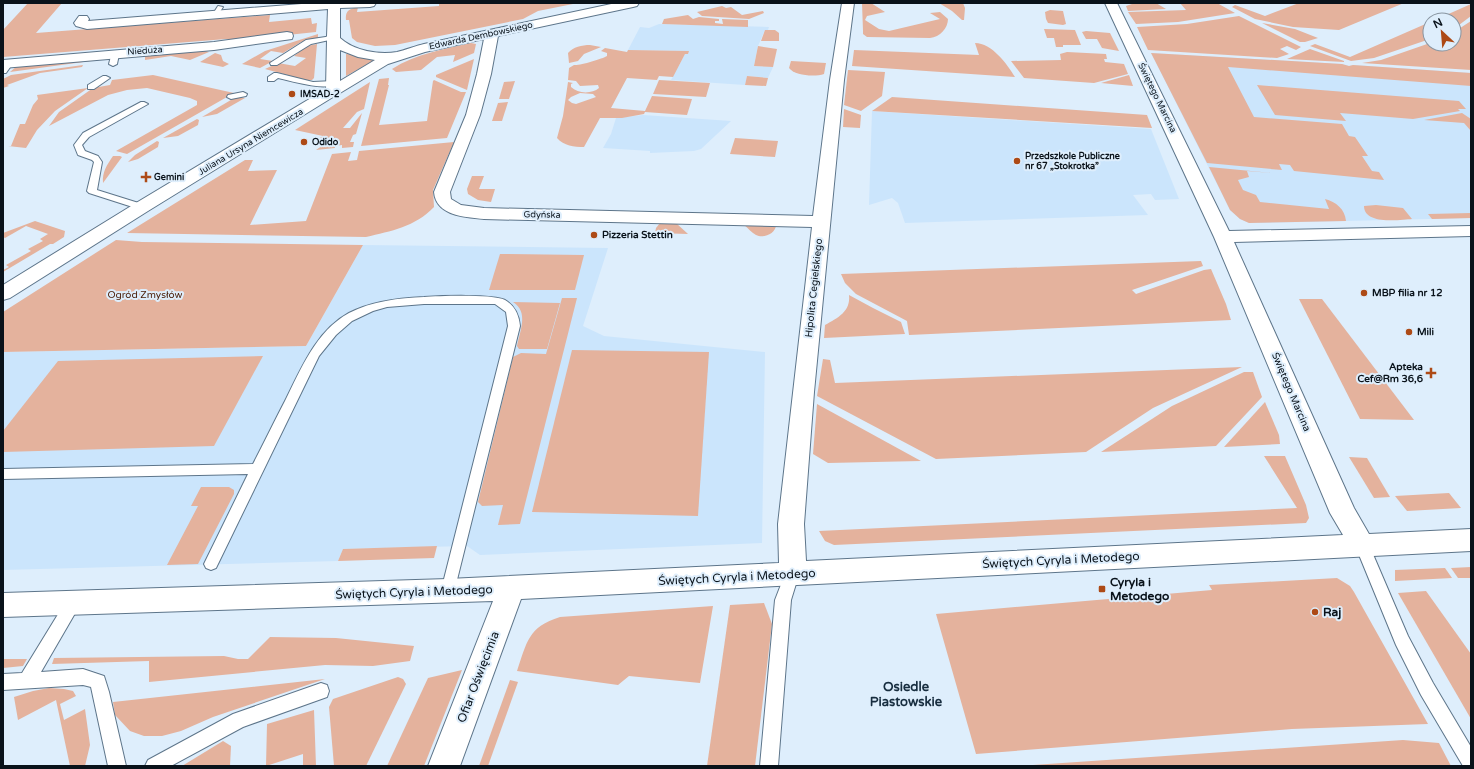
<svg xmlns="http://www.w3.org/2000/svg" width="1474" height="769" viewBox="0 0 1474 769" font-family="'Varela Round',sans-serif">
<style>
.built{fill:#cbe5fc}
.green{fill:#e4b29d;fill-rule:evenodd}
.lines{fill:none;stroke-linecap:round;stroke-linejoin:round}
.service-casing{stroke:#5d758a;stroke-width:2}
.minor-casing{stroke:#5d758a;stroke-width:2}
.service{fill:#fff;fill-rule:evenodd}
.minor{fill:#fff;fill-rule:evenodd}
.poi-dot{fill:#ad4a16;stroke:#deeefc;stroke-width:1.5}
.labels{text-anchor:middle;dominant-baseline:central;stroke-width:4;stroke-linejoin:round;paint-order:stroke}
.far-street-label{font-size:9px;fill:#09121a;stroke:#deeefc}
.far-poi-label{font-size:9px;font-weight:bold;fill:#09121a;stroke:#deeefc;text-anchor:start}
.poi-label{font-size:10px;font-weight:bold;fill:#09121a;stroke:#deeefc;text-anchor:start}
.street-label{font-size:10px;fill:#09121a;stroke:#deeefc}
.park-label{font-size:10px;fill:#481a04;stroke:#deeefc}
.near-street-label{font-size:12px;fill:#09121a;stroke:#deeefc}
.near-poi-label{font-size:12px;font-weight:bold;fill:#09121a;stroke:#deeefc;text-anchor:start}
.near-neighbourhood-label{font-size:13px;font-weight:bold;fill:#172d3f;stroke:#deeefc}
</style>
<rect width="100%" height="100%" fill="#deeefc"/>
<g class="built">
<polygon points="659,24 769,27 768,30 765,30 758,46 754,66 773,67 768,78 747,76 745,85 671,80 685,54 689,51 628,50 640,27 649,28"/>
<polygon points="1151,53 1342,64 1349,66 1353,65 1471,73 1471,218 1261,223 1249,223 1240,219 1230,210"/>
<polygon points="872,111 1151,129 1179,199 1155,200 1151,194 1133,195 1148,215 905,223 898,203 892,198 869,205"/>
<polygon points="643,115 731,121 701,149 694,151 650,153 650,151 603,148 611,134 616,118"/>
<polygon points="363,245 608,248 583,326 604,336 765,352 762,543 480,555 467,546 343,549 338,561 3,570 3,352 306,346"/>
</g>
<g class="green">
<polygon points="28,3 62,3 36,33 270,15 269,22 311,18 312,24 317,23 316,32 240,40 226,39 3,57 3,30"/>
<path d="M439 3H578L538 11 523 19 395 45 375 46 357 42 352 38 349 20H346C345 11 349 9 358 7L357 12 439 6Z"/>
<path d="M862 3H871L885 12 867 16 865 20 879 29 889 31 940 19 930 13 940 12 948 19C948 28 940 37 930 38L867 37 863 34V31Z"/>
<polygon points="939,3 963,3 965,8 964,20 962,20 952,11"/>
<polygon points="1135,3 1156,3 1166,9 1128,11 1126,6"/>
<polygon points="1180,3 1217,3 1235,13 1178,22 1136,24 1128,12 1186,10"/>
<polygon points="1299,3 1404,3 1339,30 1293,27 1255,19 1232,7 1235,5 1265,16"/>
<polygon points="1471,4 1471,16 1455,28 1454,20 1435,20"/>
<polygon points="722,6 726,8 731,7 742,15 763,11 764,13 749,19 702,16 697,12"/>
<polygon points="1050,10 1063,11 1066,24 1063,25 1048,23 1046,19 1045,12"/>
<polygon points="688,15 693,19 699,17 719,19 719,21 715,21 715,23 723,24 722,19 748,20 748,27 662,24 664,19"/>
<polygon points="1239,16 1301,47 1296,50 1287,46 1280,49 1289,54 1277,58 1148,50 1137,27 1187,24"/>
<polygon points="1471,21 1471,70 1362,63 1381,60 1430,43 1430,44 1454,44 1454,32"/>
<polygon points="1430,22 1430,39 1374,58 1351,61 1310,46 1315,44 1350,57"/>
<polygon points="1262,23 1295,29 1318,38 1305,42 1300,42"/>
<polygon points="1044,29 1075,30 1081,45 1063,45 1063,47 1056,47 1054,38 1047,38"/>
<polygon points="765,30 775,30 779,33 779,41 761,41"/>
<polygon points="1086,31 1110,33 1119,51 1102,48 1097,39 1086,39 1082,32"/>
<polygon points="318,34 318,39 301,42 283,53 271,51 260,59 273,61 260,68 242,64 265,51"/>
<path d="M471 43 476 44 474 53 453 62 455 55 437 57 421 70 396 72 392 69C415 54 444 49 471 43Z"/>
<path d="M975 43C992 43 1007 64 1015 77L852 66 854 50 979 55Z"/>
<polygon points="317,44 314,78 312,80 306,80 265,69 278,63 295,66 306,58 294,56 307,46"/>
<path d="M590 45 601 47 584 54 578 61 569 63 568 53C573 47 582 45 590 45Z"/>
<polygon points="758,46 777,49 773,67 754,66"/>
<path d="M605 48 627 52 628 50 689 51 688 54H685L673 77 659 76 657 80 627 78 611 108 645 111 652 96 692 99 687 115 645 112 644 114 622 118H600L584 147C574 147 564 146 557 138L563 116 568 82 573 83 571 84V87C578 94 592 94 599 88L598 85 580 86 576 81 568 80 569 68 574 65C579 66 602 59 607 56V53L601 51ZM580 93 593 94 596 97 576 104 572 103 568 100 571 97Z"/>
<polygon points="1310,49 1344,61 1344,62 1287,59"/>
<polygon points="205,51 209,52 190,60 171,56 145,60 145,56"/>
<polygon points="1067,52 1106,54 1107,59 1104,59 1105,62 1124,64 1128,74 1094,83 1024,78 1011,61 1061,60 1060,54"/>
<polygon points="215,53 221,55 223,61 229,64 223,67 200,62"/>
<polygon points="1151,53 1342,64 1349,66 1353,65 1471,73 1471,86 1228,67 1254,117 1342,124 1349,136 1355,137 1368,156 1362,156 1372,171 1379,172 1384,180 1294,171 1290,165 1279,164 1282,170 1207,163"/>
<polygon points="346,54 380,57 346,76"/>
<polygon points="98,59 98,60 10,72 17,66"/>
<polygon points="474,59 467,90 436,77 436,75"/>
<path d="M791 61 826 63 824 74C815 77 795 76 789 68Z"/>
<polygon points="83,65 82,67 40,73 7,85 9,86 3,88 3,79 11,75"/>
<polygon points="848,70 885,72 882,96 861,111 844,105"/>
<polygon points="153,75 234,93 127,154 116,151 197,105 197,101 190,98 147,88 127,90 108,95 49,126 59,112 93,88 110,85 112,80"/>
<polygon points="1129,75 1133,86 1101,83"/>
<polygon points="747,76 768,78 766,86 745,85"/>
<polygon points="389,78 388,85 389,85 379,125 427,121 433,81 434,80 461,92 466,92 447,138 361,146 379,79"/>
<polygon points="659,80 710,83 706,97 653,94"/>
<polygon points="515,81 509,99 499,99 504,82"/>
<polygon points="370,82 364,109 357,112 343,128 350,128 362,113 356,134 353,135 350,142 354,142 353,147 342,148 342,145 335,146 335,148 316,150 326,143 325,142 328,140 320,138 323,136 295,130"/>
<polygon points="1257,85 1459,101 1466,109 1458,109 1460,111 1413,119 1340,113 1346,121 1275,115"/>
<polygon points="88,88 55,111 37,130 26,148 8,146 11,146 20,124 25,124 33,105 38,99 37,95"/>
<polygon points="236,97 245,98 217,114 202,117"/>
<polygon points="892,97 1147,115 1152,128 872,111"/>
<polygon points="508,102 502,121 492,121 498,103"/>
<polygon points="844,109 861,115 860,128 843,127"/>
<polygon points="1462,113 1471,119 1471,131 1464,123 1424,120"/>
<polygon points="197,119 199,120 198,125 178,136 163,138"/>
<polygon points="735,138 778,141 775,157 730,154"/>
<polygon points="157,141 159,142 158,147 138,159 128,162 135,155"/>
<path d="M454 142 433 190 434 207C415 227 391 231 366 237L127 233 245 160H253L248 171 277 170 250 225 306 221 332 154 351 152 348 161 357 160 359 151Z"/>
<path d="M113 156H120L122 157 103 183C102 172 107 165 113 156Z"/>
<path d="M1209 167 1284 174 1247 171 1249 177 1238 180 1243 190 1256 195 1260 202 1329 209 1325 199C1336 202 1345 209 1346 221L1249 223 1240 219 1230 210Z"/>
<polygon points="472,176 484,176 479,189 495,189 491,202 478,200 468,194 467,189"/>
<path d="M1376 205 1403 208 1412 219C1400 220 1364 225 1364 206Z"/>
<polygon points="1471,213 1471,218 1432,219 1428,214"/>
<polygon points="35,221 65,231 64,237 53,244 50,244 3,272 3,270 9,267 6,265 31,251 28,249 43,241 40,239 48,234 26,226 5,238 3,237 3,233"/>
<polygon points="660,223 676,223 688,234 655,233 656,228"/>
<path d="M744 225H776C776 233 764 239 756 235 752 233 748 228 744 225Z"/>
<polygon points="116,240 142,242 363,245 306,346 3,352 3,312"/>
<polygon points="500,254 584,255 575,290 489,290"/>
<polygon points="1201,261 1203,266 1132,290 1136,294 1204,270 1211,269 1226,304 1231,320 909,335 907,321 856,294 845,283 841,274"/>
<path d="M849 295 873 308 901 322 905 334 824 338 825 325C838 318 851 311 849 295Z"/>
<polygon points="562,298 577,298 520,524 498,525 503,505 482,506 478,502 513,357 521,353 546,354"/>
<polygon points="1299,299 1322,299 1414,420 1360,419"/>
<path d="M513 302 560 303 547 349H519L517 346C520 331 529 312 513 302Z"/>
<polygon points="572,350 709,352 698,516 532,512"/>
<polygon points="263,356 214,446 3,452 3,431 58,361"/>
<polygon points="823,359 830,360 835,383 1242,367 1153,408 1086,452 936,459 817,396"/>
<polygon points="1244,372 1253,372 1262,397 1216,446 1101,452 1172,406"/>
<polygon points="1265,402 1279,435 1280,444 1224,447"/>
<polygon points="817,404 921,461 828,463 813,454"/>
<polygon points="1264,456 1285,456 1306,505 1309,518 1306,523 834,545 825,541 819,531 1297,508"/>
<polygon points="1349,457 1367,458 1390,497 1374,498"/>
<polygon points="201,487 229,487 234,490 234,494 198,564 167,565 198,506 191,506"/>
<polygon points="1449,493 1461,508 1407,511 1395,496"/>
<polygon points="437,546 434,558 338,561 343,549"/>
<polygon points="1471,567 1471,578 1458,578 1451,568"/>
<polygon points="1445,568 1452,578 1395,581 1395,570"/>
<polygon points="1337,578 1350,586 1354,592 1428,724 1292,729 976,754 936,614 1212,590 1209,585"/>
<polygon points="1426,591 1471,654 1471,719 1398,593"/>
<polygon points="764,603 772,624 755,766 707,766 730,605"/>
<path d="M713 606 700 683 629 676 618 685 517 671C527 642 528 627 560 617Z"/>
<polygon points="270,637 336,638 414,646 410,661 373,666 325,665 149,682 149,661 52,664 54,658 224,656 238,659 248,659"/>
<polygon points="3,659 27,659 23,666 3,668"/>
<polygon points="462,670 424,766 387,766 428,678"/>
<polygon points="398,677 403,679 406,684 366,766 334,766 329,707 333,699"/>
<polygon points="325,679 213,717 181,731 162,736 144,736 130,731 115,715 113,702"/>
<polygon points="510,680 518,682 488,766 479,766"/>
<polygon points="49,688 64,689 73,691 76,696 60,704 64,720 85,709 90,745 85,766 70,766 56,700 18,720 14,697 33,691"/>
<polygon points="314,710 316,766 303,766 303,754 266,766 267,724"/>
<polygon points="1403,740 1439,743 1451,766 1018,766"/>
<polygon points="223,741 231,746 230,766 182,766"/>
</g>
<g class="lines">
<defs>
<g id="service">
<polygon points="218,6 223,7 218,15 214,15 213,14"/>
<polygon points="332,36 336,38 334,39 311,44 277,65 271,65 270,63 306,40"/>
<polygon points="112,52 115,52 119,54 117,64 113,66 109,64"/>
<polygon points="6,61 9,61 13,63 6,73 3,73 3,66"/>
<path d="M274 73H277L313 82 334 81 338 83C327 92 292 81 278 78L274 81H268V77Z"/>
<polygon points="103,76 106,76 110,78 94,89 88,89 88,85"/>
<polygon points="243,92 247,94 246,96 231,99 227,97 228,95"/>
<polygon points="141,102 144,102 148,104 89,137 82,145 85,151 98,156 102,162 97,190 145,205 147,207 145,209 142,210 89,193 87,191 94,162 92,160 78,155 74,145 83,133"/>
<path d="M424 297C440 296 493 294 505 300 515 306 519 315 520 326L453 596 448 598 443 596 441 591 508 326 506 312 495 304H424L387 307 373 311 352 321 336 335 319 356 216 568 211 570 206 568 204 564 248 474 3 479V469L253 464C264 443 274 422 285 401 301 369 316 331 349 313 372 301 399 298 424 297Z"/>
<polygon points="1362,539 1367,541 1369,545 1408,636 1433,683 1471,747 1471,766 1463,766 1421,695 1396,645 1355,545 1357,541"/>
<polygon points="792,568 797,569 799,574 791,600 778,766 760,766 775,600 787,569"/>
<polygon points="73,596 78,598 81,603 41,672 83,669 104,676 109,692 126,766 108,766 91,687 83,685 3,690 3,674 22,673 68,598"/>
<polygon points="321,683 327,685 329,691 327,697 243,727 171,766 145,766 148,760 233,714"/>
</g>
<g id="minor">
<path d="M314 3H376L374 6 370 7 340 8V38C354 51 379 55 397 52 406 50 415 46 424 44L616 3H639L637 6 633 7 498 36 491 74 480 115 450 192 451 199 461 205 484 208 813 216 830 80 842 3H854L844 80 814 392 804 524 806 561 1343 535 1330 513 1214 237 1105 3H1117L1229 231 1471 226V236L1234 242 1354 508 1369 534 1471 529V551L521 599 460 766H428L493 601 3 617V593L448 579 779 563 778 524 812 227 484 219C465 217 436 216 434 192L466 115 477 74 484 39 425 52 388 64 340 93 338 96 333 97 148 211 10 298 3 300V285L136 203 326 89 327 40 326 38 327 36 328 9 87 29 76 26 74 23 79 16H87L89 19 88 21ZM340 50 358 57 375 60 340 81Z"/>
<polygon points="287,32 292,33 293,36 292,39 214,50 3,68 3,60 214,42"/>
</g>
</defs>
<use href="#service" class="service-casing"/>
<use href="#minor" class="minor-casing"/>
<use href="#service" class="service"/>
<use href="#minor" class="minor"/>
</g>
<g class="poi-dot">
<circle cx="292" cy="94" r="4"/>
<circle cx="304" cy="142" r="4"/>
<circle cx="1017" cy="161" r="4"/>
<path d="M144 171h4v4h4v4h-4v4h-4v-4h-4v-4h4z"/>
<circle cx="594" cy="235" r="4"/>
<circle cx="1364" cy="293" r="4"/>
<circle cx="1409" cy="332" r="4"/>
<path d="M1429 367h4v4h4v4h-4v4h-4v-4h-4v-4h4z"/>
<rect x="1098" y="585" width="8" height="8" rx="2"/>
<circle cx="1315" cy="612" r="4"/>
</g>
<g class="labels">
<g class="far-street-label">
<text transform="translate(481 36) rotate(-12)">Edwarda Dembowskiego</text>
<text transform="translate(145 51) rotate(-4)">Nieduża</text>
<text transform="translate(1157 98) rotate(64)">Świętego Marcina</text>
<text transform="translate(251 142) rotate(-31)">Juliana Ursyna Niemcewicza</text>
<text transform="translate(542 215) rotate(1)">Gdyńska</text>
</g>
<g class="far-poi-label">
<text x="300" y="94">IMSAD-2</text>
<text x="312" y="142">Odido</text>
<text x="1025" y="156">Przedszkole Publiczne<tspan x="1025" dy="10">nr 67 „Stokrotka”</tspan></text>
<text x="154" y="177">Gemini</text>
</g>
<g class="poi-label">
<text x="602" y="235">Pizzeria Stettin</text>
<text x="1372" y="293">MBP filia nr 12</text>
<text x="1417" y="332">Mili</text>
<text x="1423" y="367" text-anchor="end">Apteka<tspan x="1423" dy="12">Cef@Rm 36,6</tspan></text>
</g>
<g class="street-label">
<text transform="translate(814 288) rotate(-84)">Hipolita Cegielskiego</text>
<text transform="translate(1291 392) rotate(67)">Świętego Marcina</text>
</g>
<g class="park-label">
<text x="145" y="295">Ogród Zmysłów</text>
</g>
<g class="near-street-label">
<text transform="translate(1061 560) rotate(-3)">Świętych Cyryla i Metodego</text>
<text transform="translate(737 577) rotate(-3)">Świętych Cyryla i Metodego</text>
<text transform="translate(414 592) rotate(-2)">Świętych Cyryla i Metodego</text>
<text transform="translate(478 677) rotate(-69)">Ofiar Oświęcimia</text>
</g>
<g class="near-poi-label">
<text x="1110" y="582">Cyryla i<tspan x="1110" dy="14">Metodego</tspan></text>
<text x="1323" y="612">Raj</text>
</g>
<g class="near-neighbourhood-label">
<text x="906" y="687">Osiedle<tspan x="906" dy="15">Piastowskie</tspan></text>
</g>
</g>
<rect width="1474" height="769" fill="none" stroke="#09121a" stroke-width="8"/>
<g transform="translate(1442 32) rotate(334)"><circle r="19" fill="#deeefc" stroke="#8996a2"/>
<path d="M0-3L7 15L0 10L-7 15Z" fill="#ad4a16"/>
<text y="-6" font-size="11" font-weight="bold" text-anchor="middle" fill="#09121a">N</text>
</g>
</svg>
